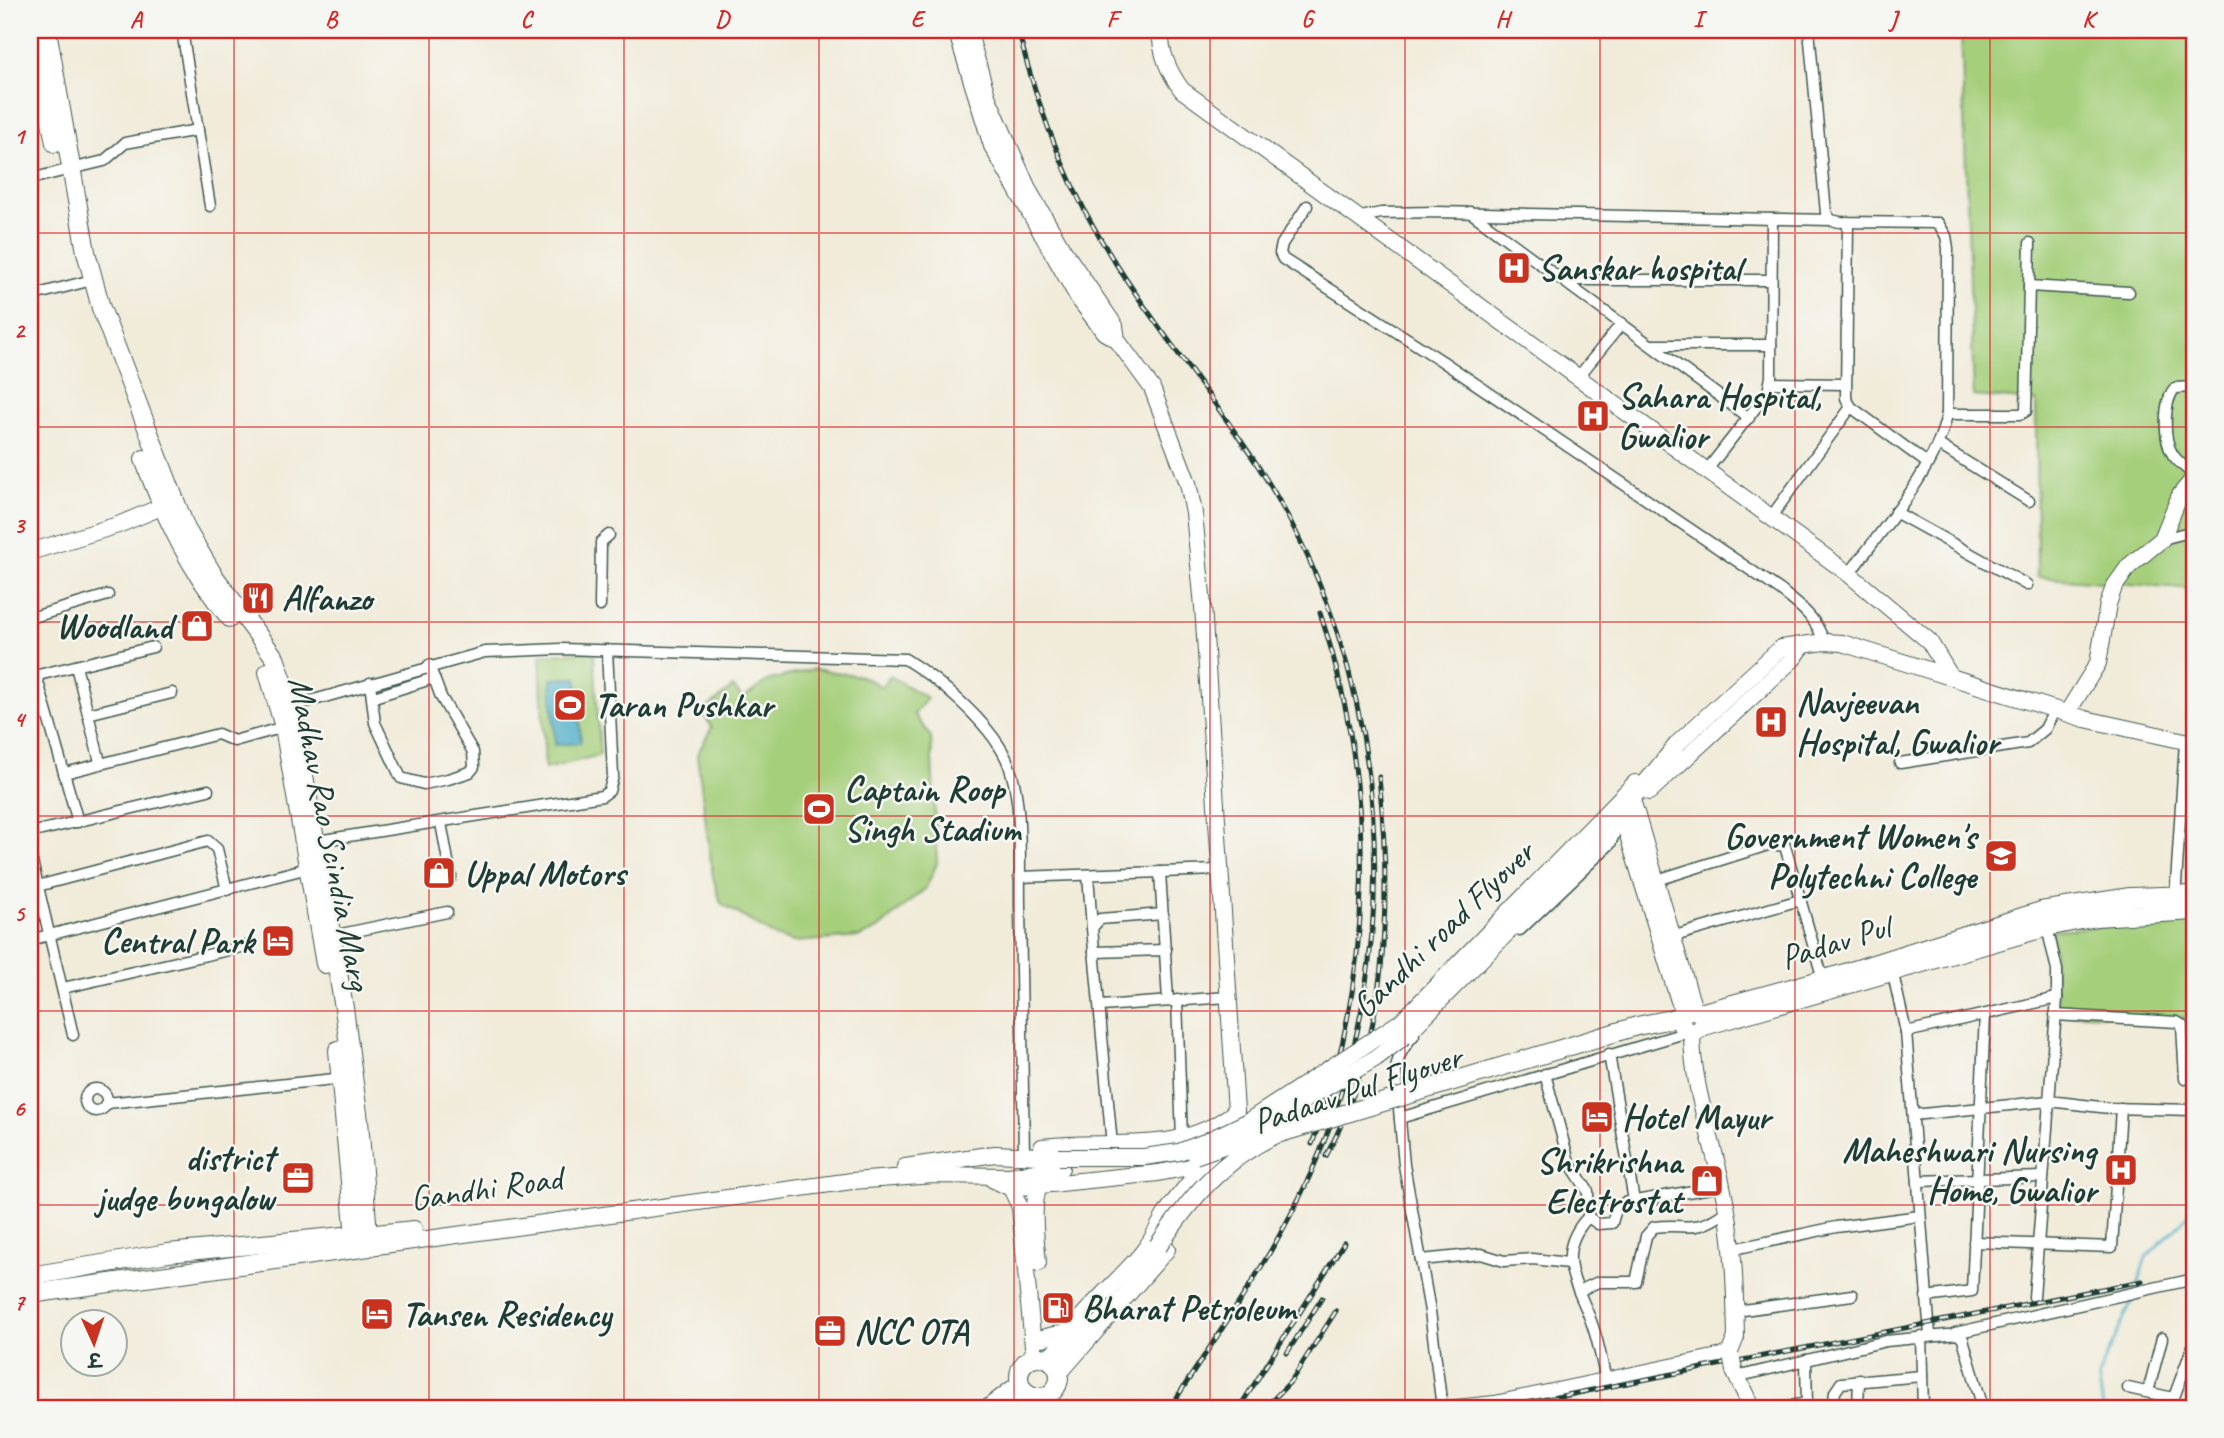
<svg xmlns="http://www.w3.org/2000/svg" width="2224" height="1438" viewBox="0 0 2224 1438" font-family="Caveat,'Playpen Sans Deva',sans-serif">
<style>
.green{fill:#a5cf7a;stroke:#628657;stroke-width:2}
.water{fill:#48acc8;stroke:#34747e;stroke-width:2}
.lines{fill:none;stroke-linecap:round;stroke-linejoin:round}
.stream{stroke:#48acc8;stroke-width:2.5}
.street-casing{stroke:#3e574d;stroke-width:13}
.secondary-casing{stroke:#3e574d;stroke-width:18}
.primary-casing{stroke:#3e574d;stroke-width:20}
.street{stroke:#fff;stroke-width:10}
.secondary{stroke:#fff;stroke-width:16}
.primary{stroke:#fff;stroke-width:18}
.rail-casing{stroke:#1f3d34;stroke-width:5}
.rail{stroke:#f6f6f2;stroke-width:2.5;stroke-dasharray:8;stroke-linecap:butt}
.secondary-bridge-casing{stroke:#3e574d;stroke-width:18;stroke-linecap:butt}
.primary-bridge-casing{stroke:#3e574d;stroke-width:20;stroke-linecap:butt}
.secondary-bridge{stroke:#fff;stroke-width:16}
.primary-bridge{stroke:#fff;stroke-width:18}
.grid{fill:none;stroke:#d62828;stroke-width:2;stroke-opacity:0.55}
.labels{text-anchor:middle;dominant-baseline:central;stroke-width:5;stroke-linejoin:round;paint-order:stroke}
.poi-label{font-size:35px;font-weight:bold;fill:#1f3d34;stroke:#f6f6f2;text-anchor:start}
.street-label{font-size:35px;fill:#1f3d34;stroke:#f6f6f2}
.neatline{fill:none;stroke:#d62828;stroke-width:2.5}
.grid-label{font-size:23px;text-anchor:middle;font-weight:bold;fill:#d62828}
</style>
<rect width="100%" height="100%" fill="#f6f6f2"/>
<filter id="ink" filterUnits="userSpaceOnUse"><feTurbulence type="fractalNoise" baseFrequency=".0143" numOctaves="2"/><feDisplacementMap in="SourceGraphic" scale="14" xChannelSelector="R" yChannelSelector="G"/><feConvolveMatrix kernelMatrix="1 2 1 2 8 2 1 2 1" color-interpolation-filters="sRGB"/></filter>
<filter id="wash" filterUnits="userSpaceOnUse"><feTurbulence type="fractalNoise" baseFrequency=".00686" numOctaves="4" result="noise"/><feDisplacementMap in="SourceGraphic" scale="28" xChannelSelector="R" yChannelSelector="G"/><feGaussianBlur stdDeviation="1.57" result="paint"/><feColorMatrix in="noise" values="0 0 0 0 0 0 0 0 0 0 0 0 0 0 0 0 0 1.4 0 .05"/><feComposite in="paint" operator="in"/></filter>
<g filter="url(#wash)">
<rect width="100%" height="100%" fill="#f1ebd9"/>
<g class="green">
<polygon points="1961,30 2194,30 2194,589 2037,577 2036,401 1974,396"/>
<polygon points="594,651 600,755 545,769 540,655"/>
<polygon points="814,669 861,676 882,687 890,676 927,698 914,714 931,737 937,863 926,888 878,929 860,937 793,942 775,936 721,903 713,877 697,755 712,727 702,713 733,687 743,699 767,681"/>
<polygon points="2194,921 2194,1018 2058,1013 2052,930"/>
</g>
<polygon class="water" points="577,678 581,743 555,745 551,679"/>
<g class="lines">
<g class="stream">
<polyline points="2136,1289 2146,1257 2194,1210"/>
<polyline points="2103,1408 2098,1376 2134,1296"/>
</g>
</g>
</g>
<g filter="url(#ink)">
<g class="lines">
<defs>
<g id="street">
<polyline points="182,30 210,206"/>
<path d="M1809 30 1826 213 1831 220 1840 222 1938 223 1946 236 1948 248 1947 414C1936 470 1883 528 1849 574"/>
<polyline points="30,179 104,161 125,143 198,130"/>
<path d="M1307 206 1282 244 1280 253 1283 259 1442 361 1780 590C1800 606 1816 617 1824 642"/>
<polyline points="1470,212 1749,418"/>
<polyline points="1361,217 1381,213 1435,212 1831,220"/>
<polyline points="1848,222 1846,398 1851,407 1927,463"/>
<polyline points="1564,280 1771,280"/>
<polyline points="2029,286 2129,292"/>
<polyline points="30,296 92,280"/>
<polyline points="1652,345 1771,345"/>
<polyline points="1579,376 1622,323"/>
<polyline points="1770,383 1845,384"/>
<path d="M2194 387 2175 388C2163 402 2163 440 2173 455 2178 462 2187 469 2194 475"/>
<polyline points="1947,414 2021,414 2026,411 2030,243"/>
<polyline points="1939,445 2029,501"/>
<polyline points="1707,470 1768,392 1771,377 1772,219"/>
<polyline points="1895,512 2027,585"/>
<polyline points="1771,517 1851,407"/>
<polyline points="2162,539 2194,531"/>
<polyline points="600,606 601,542 609,535"/>
<polyline points="30,618 108,595"/>
<polyline points="76,666 100,762"/>
<polyline points="36,675 78,822"/>
<polyline points="30,677 153,647"/>
<polyline points="370,683 375,723 401,778 424,784 448,779 470,772 474,767 473,752 441,697 429,665"/>
<polyline points="374,697 434,678"/>
<path d="M289 707 485 652 561 649 905 659C939 680 988 721 1006 758 1024 797 1019 863 1020 906 1021 989 1022 1072 1024 1155"/>
<polyline points="88,714 172,693"/>
<polyline points="1900,763 2028,743 2045,729 2055,709"/>
<polyline points="65,773 218,734 234,741 284,727"/>
<polyline points="441,823 451,877"/>
<polyline points="30,833 208,790"/>
<polyline points="311,842 602,796 609,791 613,776 607,650"/>
<polyline points="30,853 73,1035"/>
<polyline points="1160,872 1168,1000"/>
<polyline points="1088,875 1092,928"/>
<polyline points="1019,877 1218,870"/>
<polyline points="1654,881 1771,844 1785,846 1824,983"/>
<polyline points="30,888 208,841 217,849 227,890"/>
<polyline points="2175,900 2185,742"/>
<polyline points="1520,930 1610,844 1618,825"/>
<polyline points="327,937 447,912"/>
<polyline points="1671,937 1800,900"/>
<polyline points="30,940 308,868"/>
<polyline points="1094,952 1166,950"/>
<polyline points="1893,974 1906,1032 1930,1335"/>
<polyline points="63,988 246,946"/>
<polyline points="1177,1000 1182,1139"/>
<polyline points="1101,1006 1228,997"/>
<polyline points="2055,1015 2177,1022 2182,1025 2185,1079"/>
<polyline points="1906,1032 2057,998"/>
<path d="M1414 1035C1404 1046 1395 1059 1396 1075L1404 1165 1430 1311 1442 1408"/>
<polyline points="1609,1054 1634,1201"/>
<path d="M1545 1074 1569 1162 1588 1191V1217C1551 1257 1580 1286 1593 1327 1599 1344 1602 1363 1606 1381"/>
<circle cx="96" cy="1100" r="11"/>
<polyline points="107,1103 344,1078"/>
<polyline points="1913,1115 2049,1101 2109,1108 2194,1110"/>
<polyline points="1400,1118 1688,1032"/>
<polyline points="1112,1145 1092,928 1100,919 1163,914"/>
<polyline points="1918,1181 2043,1177"/>
<polyline points="1588,1217 1598,1224 1612,1223 1616,1209 1624,1203 1722,1186"/>
<polyline points="1974,1242 2112,1247 2121,1108"/>
<polyline points="1734,1249 1836,1227 1920,1216"/>
<polyline points="1421,1260 1481,1254 1504,1261 1533,1259 1568,1263"/>
<path d="M1579 1291 1598 1282H1636L1646 1236 1654 1227C1689 1222 1692 1236 1727 1211"/>
<polyline points="1926,1297 1972,1291 1985,1015"/>
<polyline points="2034,1297 2057,998 2057,970 2047,927"/>
<polyline points="1736,1311 1852,1295"/>
<polyline points="1955,1333 2194,1279"/>
<polyline points="1921,1336 1923,1408"/>
<polyline points="1806,1360 1807,1408"/>
<polyline points="1736,1377 1886,1341 1958,1334 1963,1339 1983,1408"/>
<polyline points="2128,1388 2173,1398"/>
<polyline points="2148,1392 2162,1338"/>
<polyline points="1781,1408 1807,1403"/>
<polyline points="1833,1408 1835,1392 1841,1383 1922,1376"/>
<polyline points="1858,1408 1859,1379"/>
<polyline points="2170,1408 2194,1343"/>
</g>
<g id="secondary">
<polyline points="956,30 992,146 1079,299 1104,332 1117,340"/>
<path d="M968 30 987 96 1029 191 1063 250 1115 326 1117 340 1152 388 1188 483 1194 513 1203 606 1236 1111C1225 1146 1188 1181 1167 1212 1159 1224 1154 1238 1145 1249 1129 1273 1065 1325 1063 1346"/>
<path d="M1160 30C1161 54 1168 71 1182 90L1849 574 1929 641 1949 674"/>
<polyline points="30,552 118,525 173,502"/>
<polyline points="2067,713 2098,663 2108,604 2114,587 2129,566 2162,539 2180,495 2194,478"/>
<polyline points="1649,792 1793,659 1802,647"/>
<polyline points="1634,806 1694,1010"/>
<polyline points="1683,1014 1622,816 1632,799 1678,743 1781,648 1824,642 1842,643 2085,719 2194,743"/>
<polyline points="1402,1021 1635,783"/>
<polyline points="1405,1036 1627,812"/>
<path d="M1042 1147C1109 1138 1180 1158 1236 1111"/>
<polyline points="905,1167 995,1154 1059,1157"/>
<polyline points="992,1179 1011,1188 1020,1207 1034,1357"/>
<polyline points="1011,1188 1158,1173 1200,1165"/>
<polyline points="367,1234 414,1229"/>
<polyline points="369,1247 852,1181 934,1175 1009,1176 1061,1168"/>
<path d="M1038 1263C1036 1238 1027 1186 1050 1169"/>
<polyline points="1042,1338 1066,1332"/>
<polyline points="1734,1371 1752,1408"/>
<path d="M1456 1408 1495 1404 1723 1356 1730 1352 1736 1337C1735 1286 1734 1236 1722 1186 1711 1134 1692 1086 1692 1032"/>
</g>
<g id="primary">
<polyline points="34,30 55,143"/>
<path d="M144 459C165 517 190 570 230 618"/>
<polyline points="268,672 284,727 325,964"/>
<circle cx="1692" cy="1021" r="11"/>
<polyline points="1700,1013 1835,976 2041,911 2130,897 2194,895"/>
<polyline points="1637,1026 1681,1017"/>
<polyline points="1701,1027 2047,927 2096,917 2194,911"/>
<polyline points="338,1050 356,1248"/>
<polyline points="30,1276 168,1253 364,1234"/>
<polyline points="30,1294 369,1247 359,1121 344,1008 292,706 275,658 214,576 186,529 101,308 86,252 47,30"/>
<circle cx="1039" cy="1377" r="20"/>
<polyline points="1048,1358 1086,1327"/>
<polyline points="1059,1372 1166,1249"/>
<polyline points="989,1408 1020,1384"/>
<polyline points="1012,1408 1029,1394"/>
</g>
</defs>
<use href="#street" class="street-casing"/>
<use href="#secondary" class="secondary-casing"/>
<use href="#primary" class="primary-casing"/>
<use href="#street" class="street"/>
<use href="#secondary" class="secondary"/>
<use href="#primary" class="primary"/>
<defs>
<g id="rail">
<path d="M1018 30C1039 113 1070 195 1118 267 1162 336 1214 398 1258 466 1393 674 1411 948 1311 1173 1274 1256 1219 1332 1170 1408"/>
<path d="M1312 1144C1376 975 1377 784 1320 613"/>
<path d="M1326 1156C1388 1042 1392 904 1379 777"/>
<polyline points="1287,1353 1322,1298"/>
<polyline points="1239,1408 1344,1243"/>
<polyline points="1265,1408 1291,1381 1336,1311"/>
<polyline points="1501,1408 2142,1281"/>
</g>
</defs>
<use href="#rail" class="rail-casing"/>
<use href="#rail" class="rail"/>
<defs>
<g id="secondary-bridge">
<polyline points="1195,1156 1232,1143 1376,1058 1405,1036"/>
<polyline points="1059,1157 1144,1157 1179,1152 1205,1142 1247,1122 1402,1021"/>
<polyline points="1732,1359 1734,1371"/>
</g>
<path id="primary-bridge" d="M1158 1246C1190 1199 1221 1160 1274 1135L1637 1026"/>
</defs>
<use href="#secondary-bridge" class="secondary-bridge-casing"/>
<use href="#primary-bridge" class="primary-bridge-casing"/>
<use href="#secondary-bridge" class="secondary-bridge"/>
<use href="#primary-bridge" class="primary-bridge"/>
</g>
</g>
<path class="grid" d="M234 30V1408M429 30V1408M624 30V1408M819 30V1408M1014 30V1408M1210 30V1408M1405 30V1408M1600 30V1408M1795 30V1408M1990 30V1408M30 233H2194M30 427H2194M30 622H2194M30 816H2194M30 1011H2194M30 1205H2194"/>
<defs>
<symbol id="hospital-square" viewBox="-11 -11 22 22"><rect x="-9" y="-9" width="18" height="18" rx="4" fill="#c8321e" stroke="#f6f6f2"/><path d="M-5-5h3v3.5h4V-5h3V5h-3V1.5h-4V5h-3Z" fill="#fff"/></symbol>
<symbol id="restaurant-square" viewBox="-11 -11 22 22"><rect x="-9" y="-9" width="18" height="18" rx="4" fill="#c8321e" stroke="#f6f6f2"/><path d="M-5-6h1v4h1v-4h1v4h1v-4h1v5L-1.5 .5V6h-2V.5L-5-1ZM5-6V6H3V1.5H1.5Q1.5-4 5-6Z" fill="#fff"/></symbol>
<symbol id="shop-square" viewBox="-11 -11 22 22"><rect x="-9" y="-9" width="18" height="18" rx="4" fill="#c8321e" stroke="#f6f6f2"/><path d="M-5-2.5h2.3a2.7 3.5 0 0 1 5.4 0H5L5.5 6h-11ZM-1.5-2.5h3a1.5 2.3 0 0 0-3 0Z" fill="#fff"/></symbol>
<symbol id="stadium-square" viewBox="-11 -11 22 22"><rect x="-9" y="-9" width="18" height="18" rx="4" fill="#c8321e" stroke="#f6f6f2"/><path d="M0-5a6.5 5 0 1 0 0 10a6.5 5 0 1 0 0-10ZM-3.5-1.8h7v3.6h-7Z" fill="#fff"/></symbol>
<symbol id="university-square" viewBox="-11 -11 22 22"><rect x="-9" y="-9" width="18" height="18" rx="4" fill="#c8321e" stroke="#f6f6f2"/><path d="M0-5L7-2L0 1L-7-2ZM-4 1L0 2.5L4 1V4Q0 6-4 4Z" fill="#fff"/></symbol>
<symbol id="hotel-square" viewBox="-11 -11 22 22"><rect x="-9" y="-9" width="18" height="18" rx="4" fill="#c8321e" stroke="#f6f6f2"/><path d="M-6-4.5h1.5V1H6V5H4.5V3h-9V5H-6ZM-4 0a1.8 1.8 0 1 1 3.6 0ZM.5 0V-2.5h3Q6-2.5 6 0Z" fill="#fff"/></symbol>
<symbol id="office-square" viewBox="-11 -11 22 22"><rect x="-9" y="-9" width="18" height="18" rx="4" fill="#c8321e" stroke="#f6f6f2"/><path d="M-6-3h4V-5.5h4V-3h4V5H-6ZM-1-4.5V-3h2v-1.5ZM-6 0V1H6V0Z" fill="#fff"/></symbol>
<symbol id="fuel-square" viewBox="-11 -11 22 22"><rect x="-9" y="-9" width="18" height="18" rx="4" fill="#c8321e" stroke="#f6f6f2"/><path d="M-5.5-6h7V0h2V4h1.3V-2.5L3-4.5l.8-.8L6-3V5H2.5V1h-1V6h-7ZM-4.2-4.7v3.2H.2V-4.7Z" fill="#fff"/></symbol>
</defs>
<g fill-rule="evenodd">
<use href="#hospital-square" x="1495" y="249" width="38" height="38"/>
<use href="#hospital-square" x="1574" y="397" width="38" height="38"/>
<use href="#restaurant-square" x="239" y="579" width="38" height="38"/>
<use href="#shop-square" x="178" y="607" width="38" height="38"/>
<use href="#stadium-square" x="551" y="686" width="38" height="38"/>
<use href="#hospital-square" x="1752" y="703" width="38" height="38"/>
<use href="#stadium-square" x="800" y="790" width="38" height="38"/>
<use href="#university-square" x="1982" y="837" width="38" height="38"/>
<use href="#shop-square" x="420" y="854" width="38" height="38"/>
<use href="#hotel-square" x="259" y="922" width="38" height="38"/>
<use href="#hotel-square" x="1578" y="1098" width="38" height="38"/>
<use href="#hospital-square" x="2102" y="1151" width="38" height="38"/>
<use href="#office-square" x="279" y="1159" width="38" height="38"/>
<use href="#shop-square" x="1688" y="1162" width="38" height="38"/>
<use href="#fuel-square" x="1039" y="1289" width="38" height="38"/>
<use href="#hotel-square" x="358" y="1295" width="38" height="38"/>
<use href="#office-square" x="811" y="1312" width="38" height="38"/>
</g>
<g class="labels">
<g class="poi-label">
<text x="1538" y="268">Sanskar hospital</text>
<text x="1618" y="396">Sahara Hospital,<tspan x="1618" dy="40">Gwalior</tspan></text>
<text x="282" y="598">Alfanzo</text>
<text x="172" y="626" text-anchor="end">Woodland</text>
<text x="1796" y="702">Navjeevan<tspan x="1796" dy="40">Hospital, Gwalior</tspan></text>
<text x="594" y="705">Taran Pushkar</text>
<text x="844" y="789">Captain Roop<tspan x="844" dy="40">Singh Stadium</tspan></text>
<text x="1976" y="836" text-anchor="end">Government Women's<tspan x="1976" dy="40">Polytechni College</tspan></text>
<text x="464" y="873">Uppal Motors</text>
<text x="254" y="941" text-anchor="end">Central Park</text>
<text x="1622" y="1117">Hotel Mayur</text>
<text x="2096" y="1150" text-anchor="end">Maheshwari Nursing<tspan x="2096" dy="40">Home, Gwalior</tspan></text>
<text x="274" y="1158" text-anchor="end">district<tspan x="274" dy="40">judge bungalow</tspan></text>
<text x="1682" y="1161" text-anchor="end">Shrikrishna<tspan x="1682" dy="40">Electrostat</tspan></text>
<text x="1082" y="1308">Bharat Petroleum</text>
<text x="402" y="1314">Tansen Residency</text>
<text x="854" y="1331">NCC OTA</text>
</g>
<g class="street-label">
<text transform="translate(330 833) rotate(79)">Madhav Rao Scindia Marg</text>
<text transform="translate(1443 929) rotate(-44)">Gandhi road Flyover</text>
<text transform="translate(1835 942) rotate(-17)">Padav Pul</text>
<text transform="translate(1357 1089) rotate(-18)">Padaav Pul Flyover</text>
<text transform="translate(486 1188) rotate(-8)">Gandhi Road</text>
</g>
</g>
<rect width="2224" height="1438" fill="none" stroke="#f6f6f2" stroke-width="77"/>
<g transform="translate(94 1343) rotate(177)"><circle r="33" fill="#f6f6f2" stroke="#a0aca6" stroke-width="2"/>
<path d="M0-5L12 26L0 18L-12 26Z" fill="#c8321e"/>
<text y="-10" font-size="19" font-weight="bold" text-anchor="middle" fill="#1f3d34">उ</text>
</g>
<rect x="38" y="38" width="2148" height="1362" class="neatline"/>
<g class="grid-label">
<text x="136" y="27">A</text>
<text x="331" y="27">B</text>
<text x="526" y="27">C</text>
<text x="722" y="27">D</text>
<text x="917" y="27">E</text>
<text x="1112" y="27">F</text>
<text x="1307" y="27">G</text>
<text x="1502" y="27">H</text>
<text x="1698" y="27">I</text>
<text x="1893" y="27">J</text>
<text x="2088" y="27">K</text>
<text x="19" y="144">1</text>
<text x="19" y="338">2</text>
<text x="19" y="533">3</text>
<text x="19" y="727">4</text>
<text x="19" y="921">5</text>
<text x="19" y="1116">6</text>
<text x="19" y="1310">7</text>
</g>
</svg>
